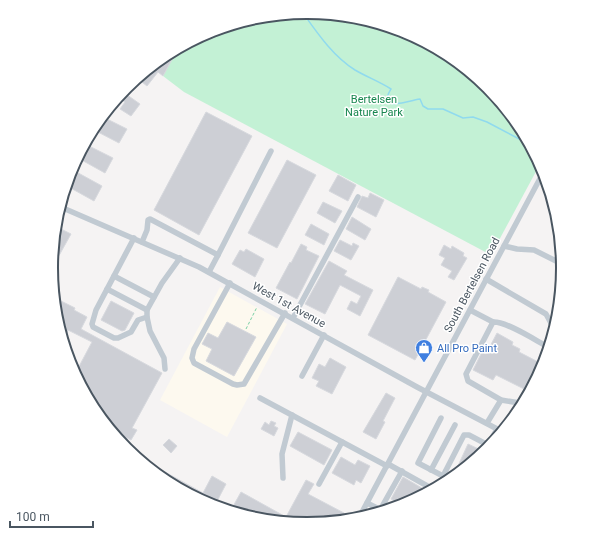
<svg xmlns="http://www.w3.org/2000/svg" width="614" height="537" viewBox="0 0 614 537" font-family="Roboto,sans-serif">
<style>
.commercial{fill:#fdf9ef}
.green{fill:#c3f1d5}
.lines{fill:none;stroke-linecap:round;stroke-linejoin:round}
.stream{stroke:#90daee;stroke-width:1.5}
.building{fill:#cdcfd5;stroke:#d7d9de}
.path{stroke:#7ad0a6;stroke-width:1;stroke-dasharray:3 2;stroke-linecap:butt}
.minor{stroke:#c1cad2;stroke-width:5.5}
.labels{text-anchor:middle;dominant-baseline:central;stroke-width:3;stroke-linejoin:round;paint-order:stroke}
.park-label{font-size:11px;fill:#17864f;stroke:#fff}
.street-label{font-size:11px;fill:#4a5661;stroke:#fff}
.shop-label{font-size:11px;fill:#366cbe;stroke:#fff;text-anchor:start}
.rim{fill:none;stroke:#4a5661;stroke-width:2}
</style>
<rect width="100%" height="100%" fill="#f5f3f3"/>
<polygon class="commercial" points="220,287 287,324 227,437 160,400"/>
<polygon class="green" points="307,12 405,32 489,87 540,164 491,255 184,92 163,76 175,54 209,31"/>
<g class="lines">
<path class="stream" d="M303 13C318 34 333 56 355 70 367 77 380 82 391 89 388 94 386 97 389 103 401 106 410 100 420 99L423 106 428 109H443L463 118 473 117 487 122 525 142"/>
</g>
<g class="building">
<polygon points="175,54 163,76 158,72 147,86 138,79"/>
<polygon points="123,92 140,104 131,116 120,109 125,102 119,98"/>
<polygon points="206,112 252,136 199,235 154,210"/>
<polygon points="105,118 127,129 119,143 96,131"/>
<polygon points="87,145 113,158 105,173 78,158"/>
<polygon points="287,160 316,175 277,248 248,233"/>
<polygon points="71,169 102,186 94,201 67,186"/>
<polygon points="338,175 356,185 348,201 329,191"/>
<polygon points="370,193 384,200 376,217 357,207 362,196 368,198"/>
<polygon points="323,202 342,211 335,223 317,213"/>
<polygon points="352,217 371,229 365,240 346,229"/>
<polygon points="311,224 329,234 324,245 305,235"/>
<polygon points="59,228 71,234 56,261 52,259"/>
<polygon points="340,240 352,246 353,243 359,246 351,260 334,251"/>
<polygon points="301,244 307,247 306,250 319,256 297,299 276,288 290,262 291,263"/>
<polygon points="444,245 451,249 452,246 464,253 463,256 467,258 454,280 448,277 452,271 441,265 445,258 439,255"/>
<polygon points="246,249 264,259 255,277 232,264 240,250 244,252"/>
<polygon points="329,261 347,271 344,275 373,290 360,316 347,309 351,301 357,304 361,296 340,285 325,314 305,304"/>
<polygon points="398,277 421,289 422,287 429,290 428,292 446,302 415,360 368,335"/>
<polygon points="57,299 75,308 74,310 87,317 81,329 162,373 132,428 137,430 131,440 112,430 75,374 92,342 68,330 67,333 63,331"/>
<polygon points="111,301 134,313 125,330 122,331 101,320"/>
<polygon points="227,322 256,337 234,376 206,361 212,349 202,344 208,333 218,338"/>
<polygon points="497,333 513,342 512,345 520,349 519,352 544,365 528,391 496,375 493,380 473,370 482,352 486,354"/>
<polygon points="330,358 346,367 332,394 316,386 319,381 312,378 319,364 325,367"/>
<polygon points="386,393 395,398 383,421 385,422 376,439 363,432"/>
<polygon points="271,421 276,423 274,426 278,428 274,436 261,429 265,422 269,425"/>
<polygon points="298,432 332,450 324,465 290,446"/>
<polygon points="169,439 177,446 171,453 163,445"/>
<polygon points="468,444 485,452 460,469 457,468"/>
<polygon points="341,457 355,465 358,460 370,466 361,483 356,480 354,485 332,473"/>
<polygon points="165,472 203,493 212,476 226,484 214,507 209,505 164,475"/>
<polygon points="403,477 427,491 411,501 404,498 401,504 391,499"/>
<polygon points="306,480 314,484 308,494 344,513 342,518 307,525 231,510 241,492 286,517"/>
</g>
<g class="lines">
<g class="path">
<polyline points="545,197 549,196"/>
<polyline points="246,329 257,307"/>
</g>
<g class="minor">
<polyline points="63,208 199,267 417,387 501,431"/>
<polyline points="134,238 96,310 92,324 93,327 114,338 118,338 131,332 138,320 147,317"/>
<polyline points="142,242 147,230 148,220 150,219 218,255 209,272"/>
<polyline points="504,246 517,249 534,250 562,264"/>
<polyline points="218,255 271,151"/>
<polyline points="114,276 154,297"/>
<polyline points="486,279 546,314 552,325"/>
<polyline points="230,283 194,349 192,358 194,363 233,384 237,385 244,384 285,313"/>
<polyline points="107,289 147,310"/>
<polyline points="470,310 493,322"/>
<polyline points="293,318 358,197"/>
<polyline points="165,369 164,358 150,331 147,317 147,310 162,283 180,258"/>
<polyline points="302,376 324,335"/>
<polyline points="260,398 387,466"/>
<path d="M520 403 501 400 468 381 466 374 493 322C506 321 535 340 548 347"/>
<polyline points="441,418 418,463 443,476 464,435 469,435 488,445 497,429"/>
<polyline points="487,423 501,400"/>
<polyline points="388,464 431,488"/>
<polyline points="431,470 455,425"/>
<polyline points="283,478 282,454 292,415"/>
<polyline points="319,484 342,442"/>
<polyline points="367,503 381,510"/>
<polyline points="380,510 402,471"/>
<polyline points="361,514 544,171"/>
</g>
</g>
<defs>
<symbol id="shop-pin" viewBox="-11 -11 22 30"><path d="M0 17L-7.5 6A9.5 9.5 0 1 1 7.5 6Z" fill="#3f7fe0" stroke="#fff"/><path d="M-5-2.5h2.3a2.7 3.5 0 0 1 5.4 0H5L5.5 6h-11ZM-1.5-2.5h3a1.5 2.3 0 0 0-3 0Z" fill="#fff"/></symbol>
</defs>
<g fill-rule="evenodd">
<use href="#shop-pin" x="414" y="338" width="20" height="27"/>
</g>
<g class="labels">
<g class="park-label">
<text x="374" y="99">Bertelsen<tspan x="374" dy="13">Nature Park</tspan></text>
</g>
<g class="street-label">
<text transform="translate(472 285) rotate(-62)">South Bertelsen Road</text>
<text transform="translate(289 305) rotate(29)">West 1st Avenue</text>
</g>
<g class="shop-label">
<text x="437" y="348">All Pro Paint</text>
</g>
</g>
<path d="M0 0H614V537H0ZM58 268a249 249 0 1 1 498 0a249 249 0 1 1-498 0Z" fill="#fff" fill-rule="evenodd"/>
<path class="rim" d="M58 268a249 249 0 1 1 498 0a249 249 0 1 1-498 0Z"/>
<path d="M10 521v6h83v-6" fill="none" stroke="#4a5661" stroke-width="2"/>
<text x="16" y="521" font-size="12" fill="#4a5661" stroke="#ffffff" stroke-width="3" paint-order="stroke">100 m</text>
</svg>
